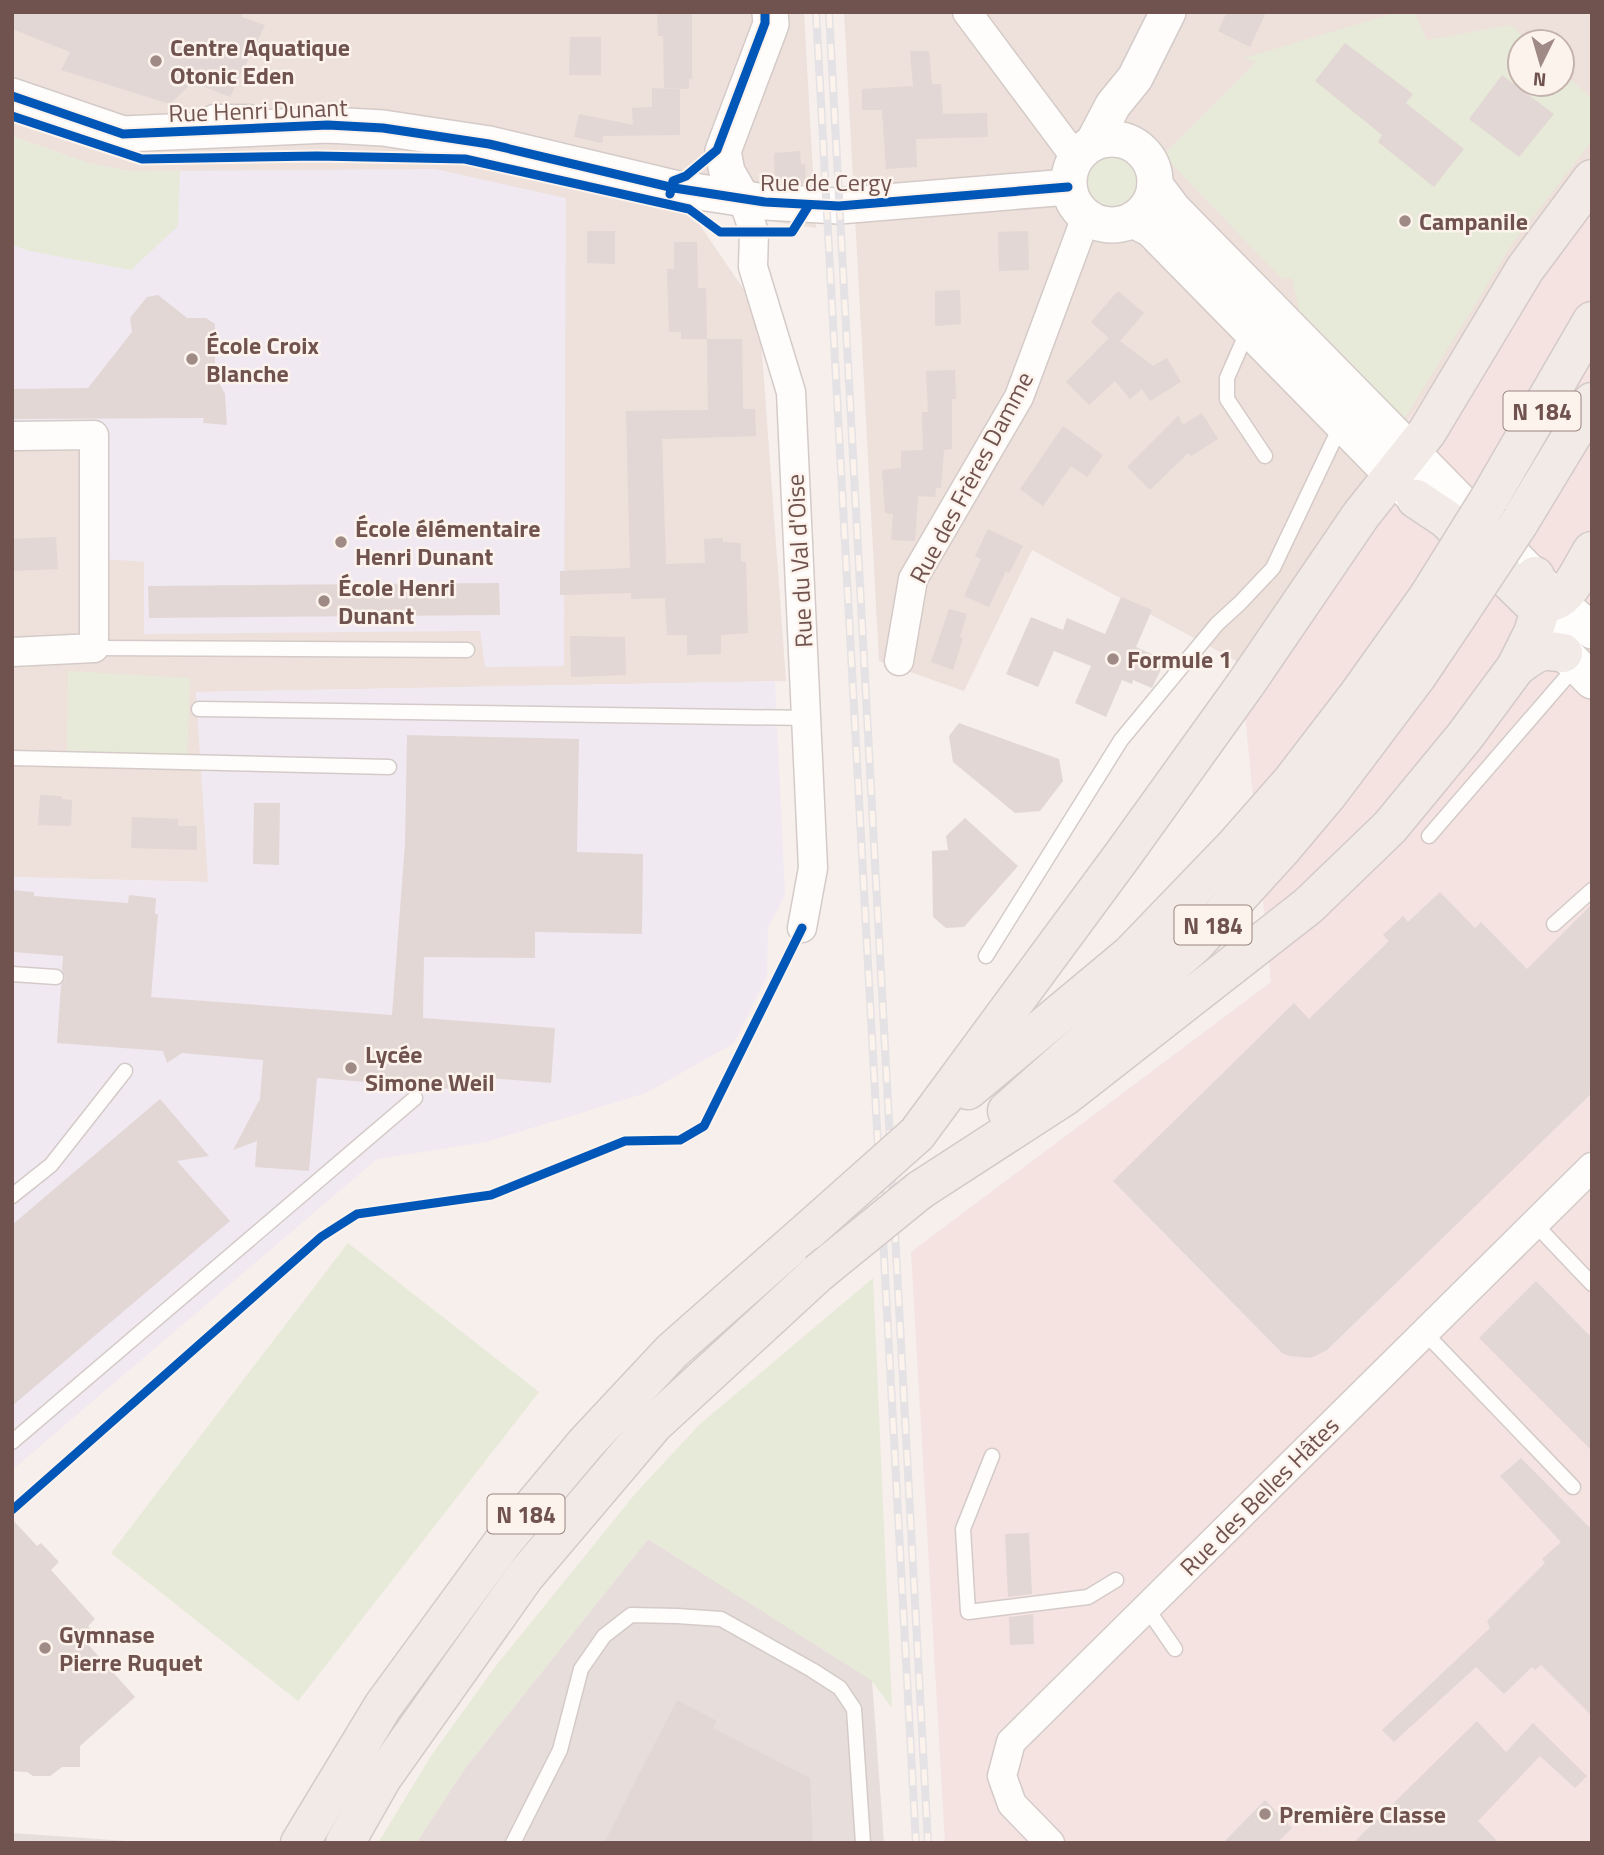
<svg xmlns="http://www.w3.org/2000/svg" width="1604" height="1855" viewBox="0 0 1604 1855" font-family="'Titillium Web',sans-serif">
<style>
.residential{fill:#eee0da;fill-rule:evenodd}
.commercial{fill:#f4e3e1}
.industrial{fill:#e7dedb}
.education{fill:#f0e9f2}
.green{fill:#e7ead8}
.building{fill:#e2d7d4}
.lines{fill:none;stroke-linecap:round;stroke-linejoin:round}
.service-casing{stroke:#d4cbc8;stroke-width:17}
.minor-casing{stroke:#d4cbc8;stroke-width:31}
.tertiary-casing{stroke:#d4cbc8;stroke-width:38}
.primary-casing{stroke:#d4cac7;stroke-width:41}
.service{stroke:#fefdfc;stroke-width:14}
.minor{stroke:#fefdfc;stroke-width:28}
.tertiary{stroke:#fefdfc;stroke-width:35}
.primary{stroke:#f1eae6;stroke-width:38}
.rail-casing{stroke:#e4e2e4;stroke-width:8}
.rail{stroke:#fdf3ed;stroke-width:5;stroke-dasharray:16;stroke-linecap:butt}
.primary-bridge-casing{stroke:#d4cac7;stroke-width:41;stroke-linecap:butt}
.primary-bridge{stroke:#f1eae6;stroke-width:38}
.cycleway-casing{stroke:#fdf3ed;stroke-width:13}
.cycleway{stroke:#0057b8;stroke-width:9}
.poi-dot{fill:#9f8a86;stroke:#fdf3ed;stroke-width:2.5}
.labels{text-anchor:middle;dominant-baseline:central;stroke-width:5;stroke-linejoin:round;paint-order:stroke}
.shield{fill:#fdf3ed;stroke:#9a837e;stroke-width:2}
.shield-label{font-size:23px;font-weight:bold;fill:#70534f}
.poi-label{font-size:24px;font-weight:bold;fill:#70534f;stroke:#fdf3ed;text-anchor:start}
.street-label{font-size:24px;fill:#70534f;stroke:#fdf3ed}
</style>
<rect width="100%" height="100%" fill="#f6efec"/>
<g class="residential">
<polygon points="12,12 804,12 816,228 689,209 759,312 786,681 196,692 209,882 12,877"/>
<path d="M844 12H1592V154L1240 663 1032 550 964 691 879 661ZM1520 42H1562V84H1520Z"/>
</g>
<polygon class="commercial" points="1592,154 1592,1843 945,1843 911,1252 1271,982 1240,663"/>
<g class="industrial">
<polygon points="648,1539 872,1680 884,1843 416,1843 465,1768"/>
<polygon points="12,1833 155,1843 12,1843"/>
</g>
<g class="education">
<polygon points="12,136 89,163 129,171 435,169 566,198 564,666 485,667 480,631 144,634 144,562 104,559 101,428 12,430"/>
<polygon points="775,681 785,895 768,928 767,976 734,1043 646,1093 486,1142 377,1159 12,1470 12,877 208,882 196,692"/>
</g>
<g class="green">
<polygon points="1398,12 1414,12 1427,40 1511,25 1530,42 1520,42 1520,84 1562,84 1562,72 1592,99 1592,141 1514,241 1403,421 1296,315 1299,309 1292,278 1282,279 1163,155 1256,62 1244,58"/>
<polygon points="12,136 89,163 129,171 180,171 178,226 131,270 29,251 12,245"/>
<circle cx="1112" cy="182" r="30"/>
<polygon points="68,671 190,678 187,761 67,763"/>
<polygon points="348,1243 539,1392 298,1701 111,1553"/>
<polygon points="873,1278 892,1708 871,1680 648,1539 465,1768 416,1843 378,1843 431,1756 495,1667 635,1494 699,1425"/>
</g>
<g class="building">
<polygon points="12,12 244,12 241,17 265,25 230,97 193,82 170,104 61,70 70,52 12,29"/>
<polygon points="657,12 692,12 692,79 689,79 689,89 664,88 663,36 658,36"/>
<polygon points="1227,12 1266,12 1250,47 1218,31"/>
<polygon points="570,37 601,37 601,75 569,75"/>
<polygon points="1345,43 1413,94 1406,103 1464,149 1434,187 1378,142 1382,135 1315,81"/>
<polygon points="910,51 929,51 932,84 941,84 943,114 987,113 988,137 916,139 917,167 886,169 882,110 862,110 862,89 913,86"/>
<polygon points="1502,75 1554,114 1519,157 1469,119"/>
<polygon points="652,88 680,89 680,135 603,136 602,143 574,137 579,114 633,125 632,108 652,107"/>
<polygon points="800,151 801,165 805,164 806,184 775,182 774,153"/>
<polygon points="587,231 615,231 615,264 587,263"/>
<polygon points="1028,231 1029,270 999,271 998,232"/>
<polygon points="674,242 697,242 698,288 706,288 707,339 681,339 681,332 669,332 667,269 674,269"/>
<polygon points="960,290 961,324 935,326 935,291"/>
<polygon points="1118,291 1144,313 1120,341 1153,366 1167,358 1181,382 1150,401 1142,389 1130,399 1115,381 1089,405 1066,382 1109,338 1091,322"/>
<polygon points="158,295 187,318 206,318 215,324 215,375 225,394 227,425 203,423 204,418 12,419 12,389 88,388 132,332 130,318 147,297"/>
<polygon points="707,339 742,339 743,409 755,409 756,436 662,439 666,564 705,563 704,539 723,538 723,542 741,543 741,561 746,562 748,633 721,635 721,654 687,655 687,635 667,635 665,598 631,599 631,593 560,595 560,571 630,568 626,411 708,410"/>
<polygon points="955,370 956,399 952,399 952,449 944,450 941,488 936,488 935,497 918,496 915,541 891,540 893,514 885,513 882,470 901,468 901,451 923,450 922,412 928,412 926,371"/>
<polygon points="1202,413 1218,439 1191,456 1188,453 1150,490 1127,467 1178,416 1183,425"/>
<polygon points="1063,426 1103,455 1087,477 1071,466 1043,506 1020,489"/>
<polygon points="988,529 1023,546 1009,573 1006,571 989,607 964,596 981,559 975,556"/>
<polygon points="56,537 58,569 12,571 12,539"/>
<polygon points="499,583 500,615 149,618 148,586"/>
<polygon points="1121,597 1152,610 1136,647 1152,654 1155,661 1163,665 1152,688 1133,680 1132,684 1122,680 1106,717 1075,703 1091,666 1054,651 1038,687 1006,674 1031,617 1063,630 1067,618 1105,634"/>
<polygon points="949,609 967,614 960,637 963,638 953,670 931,662"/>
<polygon points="570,636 625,637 626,675 571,677"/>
<polygon points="959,723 1059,759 1063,781 1040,811 1015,813 953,762 949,736"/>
<polygon points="407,735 579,739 577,852 643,854 642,934 535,932 535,958 424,957 423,1018 555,1028 551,1083 476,1077 475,1091 317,1078 309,1171 255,1167 257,1141 233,1150 260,1099 263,1060 182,1053 167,1063 163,1051 57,1043 61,985 65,978 62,970 63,956 12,952 12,890 34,892 34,896 128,903 129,895 156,898 155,914 158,914 151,997 392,1015 405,843"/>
<polygon points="40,795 61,796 62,799 72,800 71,826 38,825"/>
<polygon points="254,803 280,803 279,865 253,864"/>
<polygon points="132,817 178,819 178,826 197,826 197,850 131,848"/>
<polygon points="965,818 1018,866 964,927 946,928 933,917 932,851 948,850 946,836"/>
<polygon points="1440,892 1475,928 1481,922 1527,969 1592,904 1592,1093 1327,1350 1311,1358 1289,1356 1282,1353 1113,1181 1294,1003 1309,1019 1389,941 1383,935 1403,916 1408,922"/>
<polygon points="160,1099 209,1156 177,1161 230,1221 12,1406 12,1225"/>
<polygon points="1536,1281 1592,1338 1592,1451 1479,1338"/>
<polygon points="1521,1458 1592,1530 1592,1716 1541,1665 1535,1670 1532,1667 1504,1694 1476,1667 1394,1742 1382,1730 1490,1628 1487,1621 1545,1563 1542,1559 1561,1542 1500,1476"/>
<polygon points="12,1519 37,1546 41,1543 59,1562 51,1570 95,1619 88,1626 94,1632 85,1641 135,1697 80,1746 80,1767 62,1767 50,1776 33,1776 27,1772 12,1771"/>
<polygon points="1029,1533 1032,1594 1008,1597 1005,1534"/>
<polygon points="1033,1614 1034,1644 1010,1645 1009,1617"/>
<polygon points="677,1700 717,1721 713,1728 810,1778 813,1843 604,1843"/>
<polygon points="1477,1721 1506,1752 1533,1723 1587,1776 1575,1788 1540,1756 1478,1821 1499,1843 1353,1843"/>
<polygon points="1265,1800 1292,1828 1277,1843 1223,1843"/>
</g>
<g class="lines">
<defs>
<g id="service">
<polyline points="195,120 213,112 250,112"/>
<polyline points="1248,330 1227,378 1227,399 1265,456"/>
<polyline points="94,648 467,650"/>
<polyline points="199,709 806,718"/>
<polyline points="12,758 389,767"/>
<polyline points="1429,836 1576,666"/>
<polyline points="1554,924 1592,890"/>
<polyline points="986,956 1121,740 1217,624 1240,603 1273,568 1341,425"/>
<polyline points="12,974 56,977"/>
<polyline points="12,1196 51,1165 125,1071"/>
<polyline points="1534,1223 1592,1284"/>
<polyline points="1425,1333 1573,1487"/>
<polyline points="12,1442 415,1098"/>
<polyline points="992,1456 963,1529 968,1612 1088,1597 1116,1580"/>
<polyline points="1144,1610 1155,1620 1175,1649"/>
<polyline points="513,1843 560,1750 581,1669 604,1636 631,1615 677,1616 721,1619 812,1670 840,1688 854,1709 863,1843"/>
</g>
<g id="minor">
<polyline points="967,12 1076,158"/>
<polyline points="743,200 754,232 753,267 791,392 813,868 802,928"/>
<polyline points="12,436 94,435 94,648 12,652"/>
<polyline points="899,661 913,579 1019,397 1086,217"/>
<polyline points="1050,1843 1012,1804 1002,1776 1011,1742 1592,1167"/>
</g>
<g id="tertiary">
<polyline points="12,96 123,134 328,125 383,128 489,144 674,188 765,202 839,206 1068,187"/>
<circle cx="1112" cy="182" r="43"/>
<polyline points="1093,143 1113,105 1135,78 1168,12"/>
<polyline points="1155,185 1173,209 1557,600 1592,631"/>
<polyline points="743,200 727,172 723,151 771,24 770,12"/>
<polyline points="1133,220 1151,229 1411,494"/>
<polyline points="1545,633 1592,681"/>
</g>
<g id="primary">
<path d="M1416 499 1446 519 1531 602C1538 603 1546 604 1554 601 1571 595 1582 566 1592 551"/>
<polyline points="1489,499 1592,321"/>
<polyline points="1519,523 1592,402"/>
<path d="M1516 667C1536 653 1538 648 1563 653"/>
<polyline points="968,1090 1131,954 1234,847 1292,781 1358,695 1428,597"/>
<polyline points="1007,1111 1195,944 1280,851 1328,794 1417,676 1458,615"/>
<polyline points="917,1134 1125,852 1245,685 1361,515 1427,432 1525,269 1592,179"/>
<polyline points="920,1190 1065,1096 1308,906 1390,827 1465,736 1516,667 1533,633 1539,614 1540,589 1535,576"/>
<polyline points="300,1843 383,1706 503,1542 586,1443 672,1351 808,1231"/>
<polyline points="345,1843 382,1778 525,1576 654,1424 818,1273"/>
</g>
</defs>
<use href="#service" class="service-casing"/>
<use href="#minor" class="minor-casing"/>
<use href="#tertiary" class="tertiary-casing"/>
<use href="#primary" class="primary-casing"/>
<use href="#service" class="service"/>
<use href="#minor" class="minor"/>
<use href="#tertiary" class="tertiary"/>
<use href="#primary" class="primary"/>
<defs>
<g id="rail">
<polyline points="816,12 916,1843"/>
<polyline points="829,12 928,1843"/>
</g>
</defs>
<use href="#rail" class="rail-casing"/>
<use href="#rail" class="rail"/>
<defs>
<g id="primary-bridge">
<polyline points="1428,597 1489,499"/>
<polyline points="1458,615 1519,523"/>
<polyline points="808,1231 917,1134"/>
<polyline points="818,1273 920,1190"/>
</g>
</defs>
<use href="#primary-bridge" class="primary-bridge-casing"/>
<use href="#primary-bridge" class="primary-bridge"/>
<defs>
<g id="cycleway">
<polyline points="12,96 123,134 328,125 383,128 489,144 674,188 765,202 839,206 1068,187"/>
<polyline points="12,116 142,159 317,156 465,159 689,209 720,232 792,232 809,205"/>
<polyline points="670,194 673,181 686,176 717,150 765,23 765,12"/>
<polyline points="12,1510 321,1237 357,1214 491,1195 625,1141 680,1140 704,1126 802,928"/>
</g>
</defs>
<use href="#cycleway" class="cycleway-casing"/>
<use href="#cycleway" class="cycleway"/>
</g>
<g class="poi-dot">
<circle cx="156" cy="61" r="7"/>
<circle cx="1405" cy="221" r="7"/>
<circle cx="192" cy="359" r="7"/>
<circle cx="341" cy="542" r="7"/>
<circle cx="324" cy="601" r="7"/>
<circle cx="1113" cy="659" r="7"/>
<circle cx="351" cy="1068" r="7"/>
<circle cx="45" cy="1648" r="7"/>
<circle cx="1265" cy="1814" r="7"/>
</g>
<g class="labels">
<g class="shield">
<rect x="1503.5" y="391.5" width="77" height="39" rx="5"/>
<rect x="1174.5" y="905.5" width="77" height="39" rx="5"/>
<rect x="487.5" y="1494.5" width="77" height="39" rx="5"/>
</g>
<g class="shield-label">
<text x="1542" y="411">N 184</text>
<text x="1213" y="925">N 184</text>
<text x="526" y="1514">N 184</text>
</g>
<g class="poi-label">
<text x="170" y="47">Centre Aquatique<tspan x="170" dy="28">Otonic Eden</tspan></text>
<text x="1419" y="221">Campanile</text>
<text x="206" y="345">École Croix<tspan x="206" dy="28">Blanche</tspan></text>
<text x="355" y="528">École élémentaire<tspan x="355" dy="28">Henri Dunant</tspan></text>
<text x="338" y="587">École Henri<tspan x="338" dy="28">Dunant</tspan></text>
<text x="1127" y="659">Formule 1</text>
<text x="365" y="1054">Lycée<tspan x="365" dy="28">Simone Weil</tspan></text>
<text x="59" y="1634">Gymnase<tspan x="59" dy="28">Pierre Ruquet</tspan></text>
<text x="1279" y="1814">Première Classe</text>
</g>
<g class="street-label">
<text transform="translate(258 110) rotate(-2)">Rue Henri Dunant</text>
<text x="826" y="182">Rue de Cergy</text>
<text transform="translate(971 477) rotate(-62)">Rue des Frères Damme</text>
<text transform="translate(799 561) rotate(-93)">Rue du Val d'Oise</text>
<text transform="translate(1259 1496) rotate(-45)">Rue des Belles Hâtes</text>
</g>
</g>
<rect width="1604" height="1855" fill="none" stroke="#70534f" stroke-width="28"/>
<g transform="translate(1541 63) rotate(185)"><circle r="33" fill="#fdf3ed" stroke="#c5b3ae" stroke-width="2"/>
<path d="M0-5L12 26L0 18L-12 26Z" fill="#9f8a86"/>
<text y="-10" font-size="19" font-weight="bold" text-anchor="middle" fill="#70534f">N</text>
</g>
</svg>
